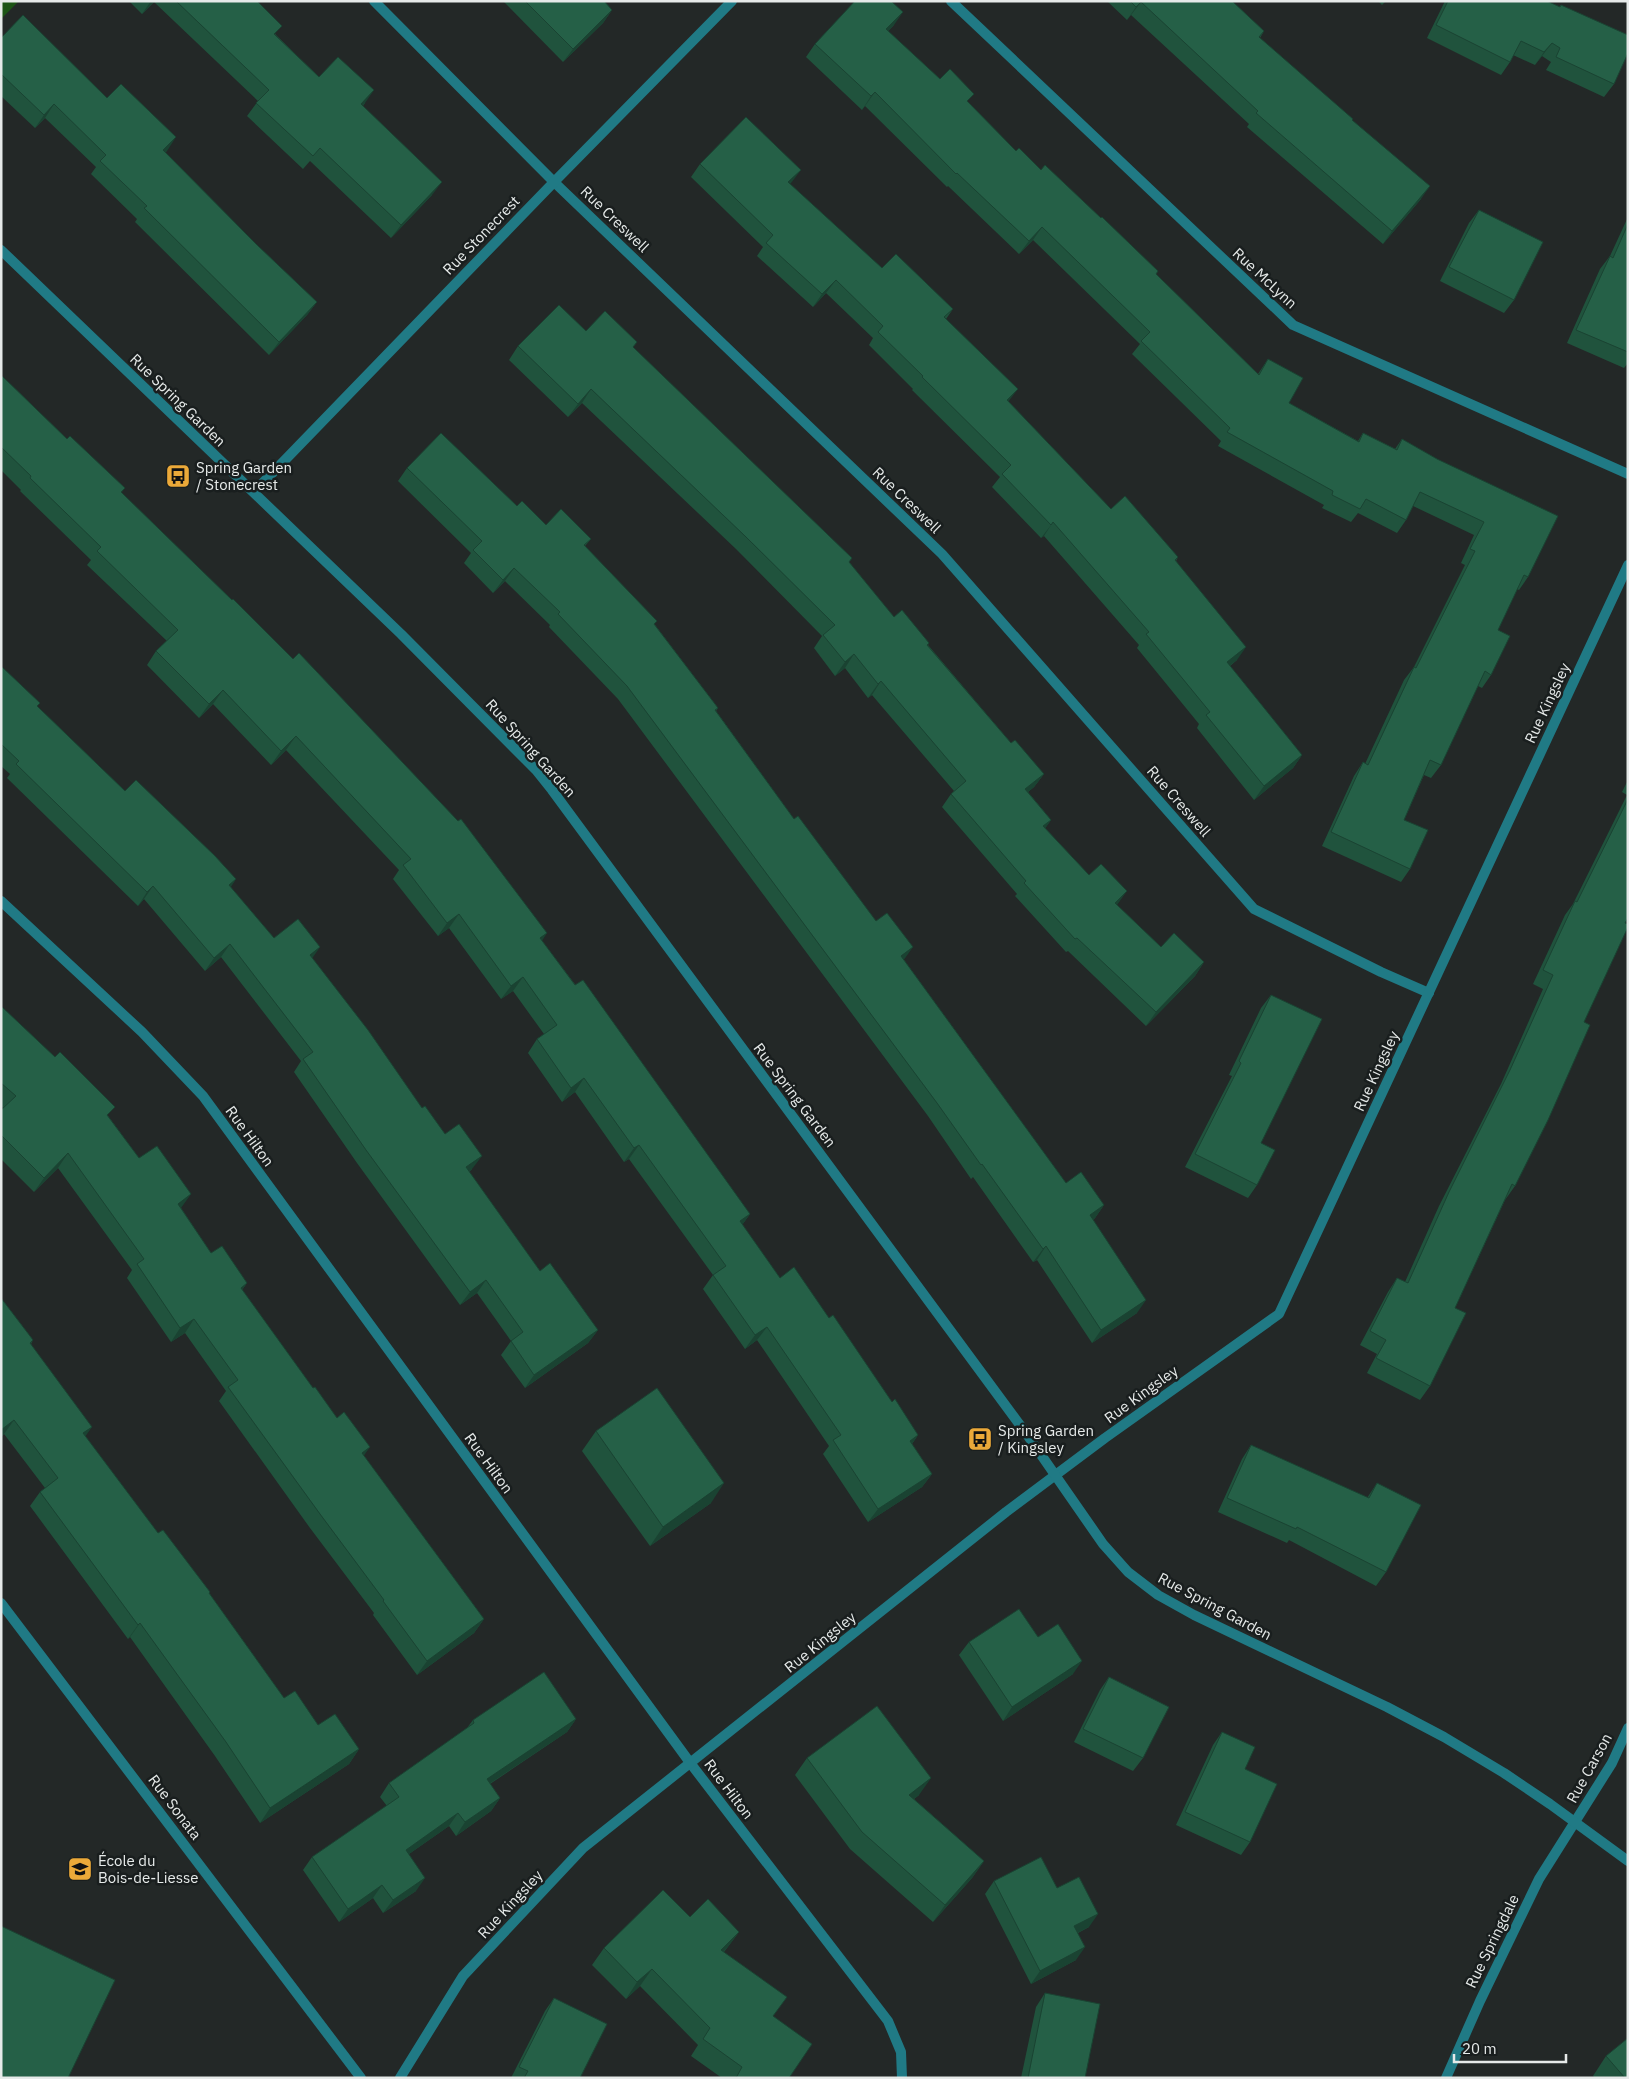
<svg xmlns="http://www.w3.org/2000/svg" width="1629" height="2079" viewBox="0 0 1629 2079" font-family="'IBM Plex Sans',sans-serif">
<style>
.green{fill:#1c5415}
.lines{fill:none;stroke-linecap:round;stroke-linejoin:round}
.minor{stroke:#207a85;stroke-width:10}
.tertiary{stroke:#207a85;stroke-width:10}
.wall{fill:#20533d}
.shaded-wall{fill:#1a4332}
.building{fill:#256047;stroke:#1a4332}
.labels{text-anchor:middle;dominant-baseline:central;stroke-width:5;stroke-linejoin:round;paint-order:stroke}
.street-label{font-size:15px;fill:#e6eae9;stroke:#191e1e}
.poi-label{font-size:15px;fill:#e6eae9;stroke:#191e1e;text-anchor:start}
</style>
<rect width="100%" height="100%" fill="#232827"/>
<polygon class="green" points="1,1 19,1 1,19"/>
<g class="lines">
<g class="minor">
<polyline points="374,1 554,182 942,554 1254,909 1381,972 1429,993"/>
<polyline points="951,1 1293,325 1628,474"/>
<polyline points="254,492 554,182 732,1"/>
<polyline points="1,901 142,1032 203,1096 691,1764 888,2021 901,2052 902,2078"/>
<polyline points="1,1603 361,2078"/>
<polyline points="400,2078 463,1976 583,1848 1006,1512 1105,1438 1279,1314 1628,565"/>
<polyline points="1446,2078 1480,2001 1539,1879 1612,1763 1628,1728"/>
</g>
<polyline class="tertiary" points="1,250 401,634 536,770 552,790 1028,1436 1103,1544 1128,1572 1158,1595 1194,1615 1387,1707 1444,1737 1504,1773 1550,1804 1628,1861"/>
</g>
<g class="wall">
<polygon points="129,1 257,1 276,35 319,77 365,103 363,106 432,195 391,238 310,161 303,169 247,116 258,101 154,2 142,14"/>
<polygon points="503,1 604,1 612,10 603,23 563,62"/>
<polygon points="1107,1 1232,1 1264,31 1260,38 1352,120 1421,199 1383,244 1247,127 1249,124 1131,15 1127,20"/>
<polygon points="1378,1 1386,1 1382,5"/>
<polygon points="1445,1 1547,1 1559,7 1561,5 1614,84 1604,97 1546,70 1551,62 1542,56 1535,65 1513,55 1510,62 1501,75 1427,38"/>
<polygon points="894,25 888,31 940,79 968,102 1016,151 1041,170 1156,274 1258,374 1268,359 1289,403 1358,441 1363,433 1395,449 1402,439 1437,459 1528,577 1519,590 1517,589 1498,630 1491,675 1482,688 1478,686 1441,765 1431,778 1424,775 1404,820 1410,869 1401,882 1322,846 1354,776 1363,762 1365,764 1404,680 1414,667 1465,565 1461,563 1474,535 1413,506 1406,520 1397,533 1358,513 1351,522 1322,508 1324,505 1218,446 1221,441 1132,354 1140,344 1033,240 1019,254 948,186 947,187 865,106 862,110 806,57 815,44"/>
<polygon points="1,38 107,98 167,151 165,152 256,244 317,302 307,315 269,355 135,222 137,219 91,174 96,167 45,118 35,128 1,96"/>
<polygon points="700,164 790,184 882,268 953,309 946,319 1009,402 1111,509 1178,557 1176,561 1237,660 1230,666 1302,755 1293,768 1254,800 1197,728 1199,724 1137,648 1139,645 1044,536 1041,538 992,487 1000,477 912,390 913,389 869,345 873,338 826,293 813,307 757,256 763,247 691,177"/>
<polygon points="1479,210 1514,300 1504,313 1440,281 1469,223"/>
<polygon points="1628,217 1628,363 1624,368 1567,343 1600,269 1610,256"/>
<polygon points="518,346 634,348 849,562 894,617 929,643 928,645 1011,743 1044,774 1034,787 1028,792 1051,820 1045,828 1117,905 1161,947 1204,962 1195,976 1146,1026 1068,951 1066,952 1015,896 1017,894 942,807 951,794 954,791 872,695 868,698 845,668 835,676 814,648 822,636 736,549 582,403 568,417 509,360"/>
<polygon points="1,375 67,439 125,488 121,493 542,941 750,1214 742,1225 780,1278 829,1318 892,1402 918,1435 912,1444 932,1474 922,1487 868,1522 823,1454 829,1446 757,1340 745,1349 703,1289 713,1275 629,1159 624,1162 575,1092 562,1102 528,1053 537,1039 544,1034 513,991 501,999 449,928 438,936 393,879 399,870 286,750 271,765 213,704 199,718 147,665 156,651 167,641 87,565 91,560 20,491 21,490 1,470"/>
<polygon points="407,468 517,506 546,525 591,539 585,546 655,625 718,708 716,711 794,819 904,960 1066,1183 1104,1205 1095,1218 1093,1220 1137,1313 1092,1343 1037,1260 1033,1262 973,1177 971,1179 928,1116 618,699 549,627 550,625 505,581 493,593 464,563 471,553 398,481"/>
<polygon points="1,666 37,706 125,791 236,879 230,887 274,938 312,958 422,1108 445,1134 472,1169 469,1172 540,1271 598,1330 588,1343 525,1388 501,1355 511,1341 477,1293 460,1305 357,1163 294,1072 301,1061 221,957 205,971 144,899 138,906 7,778 10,774 1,766"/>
<polygon points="1628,780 1628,918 1515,1186 1505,1200 1455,1308 1430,1386 1420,1400 1367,1373 1377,1354 1360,1345 1388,1292 1397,1278 1405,1282 1439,1206 1501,1084 1543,989 1533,984 1565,915 1573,904 1627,795 1622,792"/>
<polygon points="1271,995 1261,1143 1257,1185 1248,1198 1185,1167 1232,1076 1229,1075 1261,1008"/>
<polygon points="1,1006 108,1116 139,1158 181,1208 211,1253 247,1283 242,1290 313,1388 364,1456 484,1619 474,1633 417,1675 373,1615 374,1613 310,1528 219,1401 226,1391 185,1333 171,1342 127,1278 132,1270 58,1168 34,1192 1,1159 1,1110 3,1108 1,1106"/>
<polygon points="1,1298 33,1340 31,1344 85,1436 158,1533 210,1592 209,1593 284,1698 318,1725 359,1749 349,1764 260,1823 215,1756 130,1637 128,1639 30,1506 40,1492 45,1488 4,1434 1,1437"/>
<polygon points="596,1431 711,1503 650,1546 582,1451"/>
<polygon points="1251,1445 1367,1498 1377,1483 1386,1572 1376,1586 1289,1540 1287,1543 1218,1512 1242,1459"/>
<polygon points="1038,1637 1073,1674 1003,1721 959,1655 969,1642"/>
<polygon points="1109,1677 1143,1758 1133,1771 1074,1742 1100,1690"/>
<polygon points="576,1719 567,1732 490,1784 500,1798 491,1811 456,1836 449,1826 409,1854 416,1891 383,1913 373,1898 339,1922 303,1870 312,1857 387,1806 380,1797 389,1783 467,1728 473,1720"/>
<polygon points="1222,1732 1245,1769 1250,1842 1241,1855 1176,1825 1213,1745"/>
<polygon points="807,1758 919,1795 914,1799 984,1861 972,1878 933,1922 850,1849 795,1775"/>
<polygon points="994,1881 1057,1888 1089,1927 1078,1933 1076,1960 1031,1984 985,1894"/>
<polygon points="690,1917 739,1932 724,1952 773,2016 789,2078 722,2078 691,2056 698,2045 640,1986 626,1999 592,1965 604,1948"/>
<polygon points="1045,1993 1085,2078 1021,2078 1036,2007"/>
<polygon points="554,1998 580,2078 511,2078 545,2011"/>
<polygon points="1606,2056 1628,2078 1595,2078 1593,2076"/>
</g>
<g class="shaded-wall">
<polygon points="151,1 155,1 142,14"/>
<polygon points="1141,2 1131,15 1127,20 1136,7"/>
<polygon points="612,10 603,23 563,62 573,49"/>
<polygon points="903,12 894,25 877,42 886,29"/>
<polygon points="1552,43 1542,56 1535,65 1544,52"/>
<polygon points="374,90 365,103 352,117 361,104"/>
<polygon points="875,92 865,106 862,110 871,96"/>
<polygon points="54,104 45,118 35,128 44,115"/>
<polygon points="176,137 167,151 154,163 163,150"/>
<polygon points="801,170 791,183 779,196 788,182"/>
<polygon points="442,182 432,195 391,238 401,225"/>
<polygon points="1430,186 1421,199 1383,244 1392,231"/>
<polygon points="1042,227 1033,240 1019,254 1029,241"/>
<polygon points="836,280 826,293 813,307 822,294"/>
<polygon points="317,302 307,315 269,355 279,342"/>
<polygon points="591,389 582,403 568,417 578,404"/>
<polygon points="1018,389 1008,402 1007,400"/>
<polygon points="1053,522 1044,536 1041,538 1051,525"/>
<polygon points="514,568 505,581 493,593 503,580"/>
<polygon points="1246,647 1237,660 1218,675 1227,662"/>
<polygon points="854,654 845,668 835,676 845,662"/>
<polygon points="881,681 872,695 868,698 878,684"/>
<polygon points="223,690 213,704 199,718 209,704"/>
<polygon points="296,736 286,750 271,765 281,751"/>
<polygon points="1302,755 1293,768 1254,800 1264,786"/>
<polygon points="1044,774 1034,787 1016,802 1025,789"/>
<polygon points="1051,820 1042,833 1043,826"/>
<polygon points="236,879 227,893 229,885"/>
<polygon points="153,886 144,899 138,906 147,892"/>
<polygon points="1127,891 1117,905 1105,916 1115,903"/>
<polygon points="459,914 449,928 438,936 447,923"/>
<polygon points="547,933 538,947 540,938"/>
<polygon points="230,944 221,957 205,971 214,958"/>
<polygon points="320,947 311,960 310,955"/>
<polygon points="913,947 903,961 901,956"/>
<polygon points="1204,962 1195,976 1146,1026 1156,1012"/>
<polygon points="523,977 513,991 501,999 511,986"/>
<polygon points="584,1078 575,1092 562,1102 571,1088"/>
<polygon points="639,1145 629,1159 624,1162 634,1148"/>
<polygon points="68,1153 58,1168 34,1192 44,1178"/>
<polygon points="482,1156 472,1169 457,1181 466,1167"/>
<polygon points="191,1194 181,1208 168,1218 178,1204"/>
<polygon points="1104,1205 1095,1218 1081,1228 1090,1215"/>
<polygon points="750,1214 740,1228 740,1221"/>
<polygon points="1046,1246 1037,1260 1033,1262 1043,1249"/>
<polygon points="486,1280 477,1293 460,1305 470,1292"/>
<polygon points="247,1283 237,1297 241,1288"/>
<polygon points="1146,1300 1137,1313 1092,1343 1101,1330"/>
<polygon points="194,1319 185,1333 171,1342 180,1328"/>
<polygon points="767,1327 757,1340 745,1349 755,1335"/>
<polygon points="598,1330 588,1343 525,1388 534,1375"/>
<polygon points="14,1420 4,1434 1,1437 1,1430"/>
<polygon points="92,1427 82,1441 83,1433"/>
<polygon points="918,1435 909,1448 910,1441"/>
<polygon points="370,1447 360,1461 362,1453"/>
<polygon points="932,1474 922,1487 868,1522 878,1509"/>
<polygon points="724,1483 711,1503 650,1546 663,1527"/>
<polygon points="484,1619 474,1633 417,1675 427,1661"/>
<polygon points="140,1623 130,1637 128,1639 138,1625"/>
<polygon points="1082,1661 1073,1674 1003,1721 1012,1707"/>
<polygon points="576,1719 567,1732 477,1792 487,1779"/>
<polygon points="359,1749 349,1764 260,1823 270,1808"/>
<polygon points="931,1778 919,1795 897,1812 909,1795"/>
<polygon points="500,1798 491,1811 456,1836 465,1822"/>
<polygon points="458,1813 449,1826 396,1863 406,1850"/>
<polygon points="984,1861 972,1878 933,1922 945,1905"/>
<polygon points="425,1878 416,1891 383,1913 393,1900"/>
<polygon points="382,1885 373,1898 339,1922 348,1909"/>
<polygon points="1098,1914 1089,1927 1065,1939 1074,1926"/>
<polygon points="739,1932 727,1948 709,1966 721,1950"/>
<polygon points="1085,1947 1076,1960 1031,1984 1040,1971"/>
<polygon points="652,1969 640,1986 626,1999 637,1982"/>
</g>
<g class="building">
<polygon points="176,1 257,1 282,26 274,34 319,77 338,57 374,90 361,104 442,182 401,225 320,148 313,156 256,103 269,90"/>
<polygon points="525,1 604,1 612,10 573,49"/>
<polygon points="855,1 891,1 903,12 886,29 940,79 950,69 974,94 967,101 1016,151 1019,148 1041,170 1045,165 1101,218 1102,217 1158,271 1156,274 1259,375 1268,359 1303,378 1289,403 1359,442 1363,433 1397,450 1402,439 1437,459 1558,516 1528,577 1524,575 1498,630 1510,636 1491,675 1485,671 1441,765 1430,760 1404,820 1428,830 1410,869 1331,832 1363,762 1368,765 1414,667 1416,668 1475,551 1470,549 1484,522 1420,492 1406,520 1366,499 1360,509 1332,495 1333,491 1227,432 1230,428 1141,341 1150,332 1042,227 1029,241 957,173 956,174 875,92 871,96 815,44"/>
<polygon points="1130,1 1232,1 1264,31 1259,37 1353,119 1352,120 1430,186 1392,231 1256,113 1258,111 1141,2 1136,7"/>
<polygon points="1448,1 1547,1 1560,7 1561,5 1628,35 1628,53 1614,84 1556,57 1560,48 1552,43 1544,52 1521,41 1510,62 1436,25"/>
<polygon points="23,15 107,98 121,84 176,137 163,150 256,244 317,302 279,342 144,208 147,206 100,161 106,155 54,104 44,115 1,74 1,38"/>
<polygon points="746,117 801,170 788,182 882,268 896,254 953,309 944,317 1018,389 1007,400 1111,509 1125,496 1178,557 1175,560 1246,647 1227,662 1302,755 1264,786 1206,715 1210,712 1146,634 1149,632 1053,522 1051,525 1002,474 1011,465 922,377 923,376 878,332 883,326 836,280 822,294 766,243 773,235 700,164"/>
<polygon points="1479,210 1543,242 1514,300 1449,267"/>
<polygon points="1628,224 1628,352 1576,330 1610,256 1613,258"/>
<polygon points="559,305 586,331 605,311 637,342 633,347 852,558 849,562 894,617 902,610 929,643 927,645 1011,743 1015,740 1044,774 1025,789 1051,820 1043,826 1089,875 1101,864 1127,891 1115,903 1161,947 1174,933 1204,962 1156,1012 1077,938 1075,939 1024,883 1026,881 951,794 966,781 881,681 878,684 854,654 845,662 823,635 835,625 745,536 591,389 578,404 518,346"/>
<polygon points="1,375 67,439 70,436 125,488 121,492 232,600 233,599 293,659 299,653 458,821 461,819 547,933 540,938 575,985 583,980 750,1214 740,1221 780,1278 794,1267 829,1318 833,1315 892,1402 895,1399 918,1435 910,1441 932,1474 878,1509 833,1440 841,1435 767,1327 755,1335 713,1275 726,1266 639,1145 634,1148 584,1078 571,1088 537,1039 557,1025 523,977 511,986 459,914 447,923 403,865 411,859 296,736 281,751 223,690 209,704 156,651 178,630 97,551 101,547 30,478 31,476 1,447"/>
<polygon points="441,433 517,506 522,501 546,525 561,509 591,539 584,545 657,621 654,624 718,708 715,710 794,819 798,816 876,921 887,913 913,947 901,956 1066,1183 1081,1172 1104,1205 1090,1215 1146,1300 1101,1330 1046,1246 1043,1249 982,1164 981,1165 937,1103 627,686 558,614 560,612 514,568 503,580 473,550 482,541 407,468"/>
<polygon points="1,666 40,703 37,706 125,791 136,780 215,856 236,879 229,885 274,938 298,919 320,947 310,955 368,1030 422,1108 425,1106 445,1134 459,1124 482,1156 466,1167 540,1271 550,1263 598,1330 534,1375 511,1341 523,1332 486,1280 470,1292 366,1150 303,1059 313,1052 230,944 214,958 153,886 147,892 16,764 19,761 1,744"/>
<polygon points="1628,799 1628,918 1625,923 1628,924 1628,927 1584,1022 1590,1025 1548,1120 1515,1186 1512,1184 1455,1308 1466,1313 1430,1386 1376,1358 1386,1340 1370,1331 1397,1278 1408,1283 1449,1192 1510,1070 1553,975 1543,970 1575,901 1577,902"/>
<polygon points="1271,995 1322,1019 1261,1143 1275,1150 1257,1185 1195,1154 1241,1063 1239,1061"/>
<polygon points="1,1006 55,1057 60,1052 115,1107 107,1115 139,1158 157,1146 191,1194 178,1204 211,1253 222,1246 247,1283 241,1288 313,1388 315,1387 337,1418 344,1412 370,1447 362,1453 484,1619 427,1661 383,1601 384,1600 320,1514 228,1387 238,1380 194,1319 180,1328 137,1264 144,1259 68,1153 44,1178 1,1135 1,1110 16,1096 1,1083"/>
<polygon points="1,1298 33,1340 30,1343 92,1427 83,1433 158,1533 163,1530 210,1592 209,1593 284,1698 295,1691 318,1725 335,1714 359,1749 270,1808 226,1742 140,1623 138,1625 40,1492 58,1478 14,1420 1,1430"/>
<polygon points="657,1388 724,1483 663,1527 596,1431"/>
<polygon points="1251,1445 1369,1498 1377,1483 1421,1505 1386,1572 1297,1527 1296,1529 1227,1498"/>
<polygon points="1019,1609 1038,1637 1058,1624 1082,1661 1012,1707 969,1642"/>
<polygon points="544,1672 576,1719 487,1779 500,1798 465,1822 458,1813 406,1850 425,1878 393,1900 382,1885 348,1909 312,1857 399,1797 389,1783 474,1723 473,1720"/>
<polygon points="1109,1677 1169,1707 1143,1758 1083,1729"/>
<polygon points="877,1706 931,1778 909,1795 984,1861 945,1905 862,1832 807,1758"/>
<polygon points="1222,1732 1255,1747 1245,1769 1277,1784 1250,1842 1185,1812"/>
<polygon points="1041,1857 1057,1888 1079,1877 1098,1914 1074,1926 1085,1947 1040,1971 994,1881"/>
<polygon points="663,1890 690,1917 708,1899 739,1932 721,1950 787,1997 773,2016 812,2044 789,2078 736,2078 742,2067 703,2039 710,2028 652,1969 637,1982 604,1948"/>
<polygon points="1,1926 115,1980 68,2078 1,2078"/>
<polygon points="1045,1993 1100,2004 1085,2078 1028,2078"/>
<polygon points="554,1998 607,2024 580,2078 524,2078 528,2071 519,2067"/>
<polygon points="1628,2038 1628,2078 1625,2078 1606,2056"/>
</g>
<defs>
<symbol id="bus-square" viewBox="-11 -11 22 22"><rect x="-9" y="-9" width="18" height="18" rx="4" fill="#eba939" stroke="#191e1e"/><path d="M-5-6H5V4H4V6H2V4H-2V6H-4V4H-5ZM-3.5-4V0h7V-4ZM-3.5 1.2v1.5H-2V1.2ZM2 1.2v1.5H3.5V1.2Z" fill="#111"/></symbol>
<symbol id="school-square" viewBox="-11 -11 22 22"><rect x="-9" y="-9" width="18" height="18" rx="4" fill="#eba939" stroke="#191e1e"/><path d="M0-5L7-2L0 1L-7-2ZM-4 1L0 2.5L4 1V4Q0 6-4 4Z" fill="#111"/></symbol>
</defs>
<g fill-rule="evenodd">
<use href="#bus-square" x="164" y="462" width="28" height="28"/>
<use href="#bus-square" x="966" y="1425" width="28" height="28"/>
<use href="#school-square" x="66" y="1855" width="28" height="28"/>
</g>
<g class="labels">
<g class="street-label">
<text transform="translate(615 219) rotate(44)">Rue Creswell</text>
<text transform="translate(481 235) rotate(-46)">Rue Stonecrest</text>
<text transform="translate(1265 278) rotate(43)">Rue McLynn</text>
<text transform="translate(178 400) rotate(44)">Rue Spring Garden</text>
<text transform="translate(907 500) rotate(44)">Rue Creswell</text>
<text transform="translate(1547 703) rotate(-65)">Rue Kingsley</text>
<text transform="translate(531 748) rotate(48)">Rue Spring Garden</text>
<text transform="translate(1179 801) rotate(49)">Rue Creswell</text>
<text transform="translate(1376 1071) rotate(-65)">Rue Kingsley</text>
<text transform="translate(795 1095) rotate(53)">Rue Spring Garden</text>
<text transform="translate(250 1136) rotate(54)">Rue Hilton</text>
<text transform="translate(1141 1394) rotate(-36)">Rue Kingsley</text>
<text transform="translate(489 1463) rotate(54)">Rue Hilton</text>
<text transform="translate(1215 1606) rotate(28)">Rue Spring Garden</text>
<text transform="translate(820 1642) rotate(-39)">Rue Kingsley</text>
<text transform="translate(1589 1768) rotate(-61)">Rue Carson</text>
<text transform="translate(729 1789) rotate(53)">Rue Hilton</text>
<text transform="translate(175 1807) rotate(53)">Rue Sonata</text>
<text transform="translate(510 1904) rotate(-47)">Rue Kingsley</text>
<text transform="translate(1492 1941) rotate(-64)">Rue Springdale</text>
</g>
<g class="poi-label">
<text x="196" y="467">Spring Garden<tspan x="196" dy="17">/ Stonecrest</tspan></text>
<text x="998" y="1430">Spring Garden<tspan x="998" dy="17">/ Kingsley</tspan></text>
<text x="98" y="1860">École du<tspan x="98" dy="17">Bois-de-Liesse</tspan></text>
</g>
</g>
<rect width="1629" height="2079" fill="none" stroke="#e6eae9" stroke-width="5"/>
<path d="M1454 2054v8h112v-8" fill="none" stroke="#e6eae9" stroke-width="2.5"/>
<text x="1462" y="2054" font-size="15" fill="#e6eae9" stroke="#191e1e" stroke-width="4" paint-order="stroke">20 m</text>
</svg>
